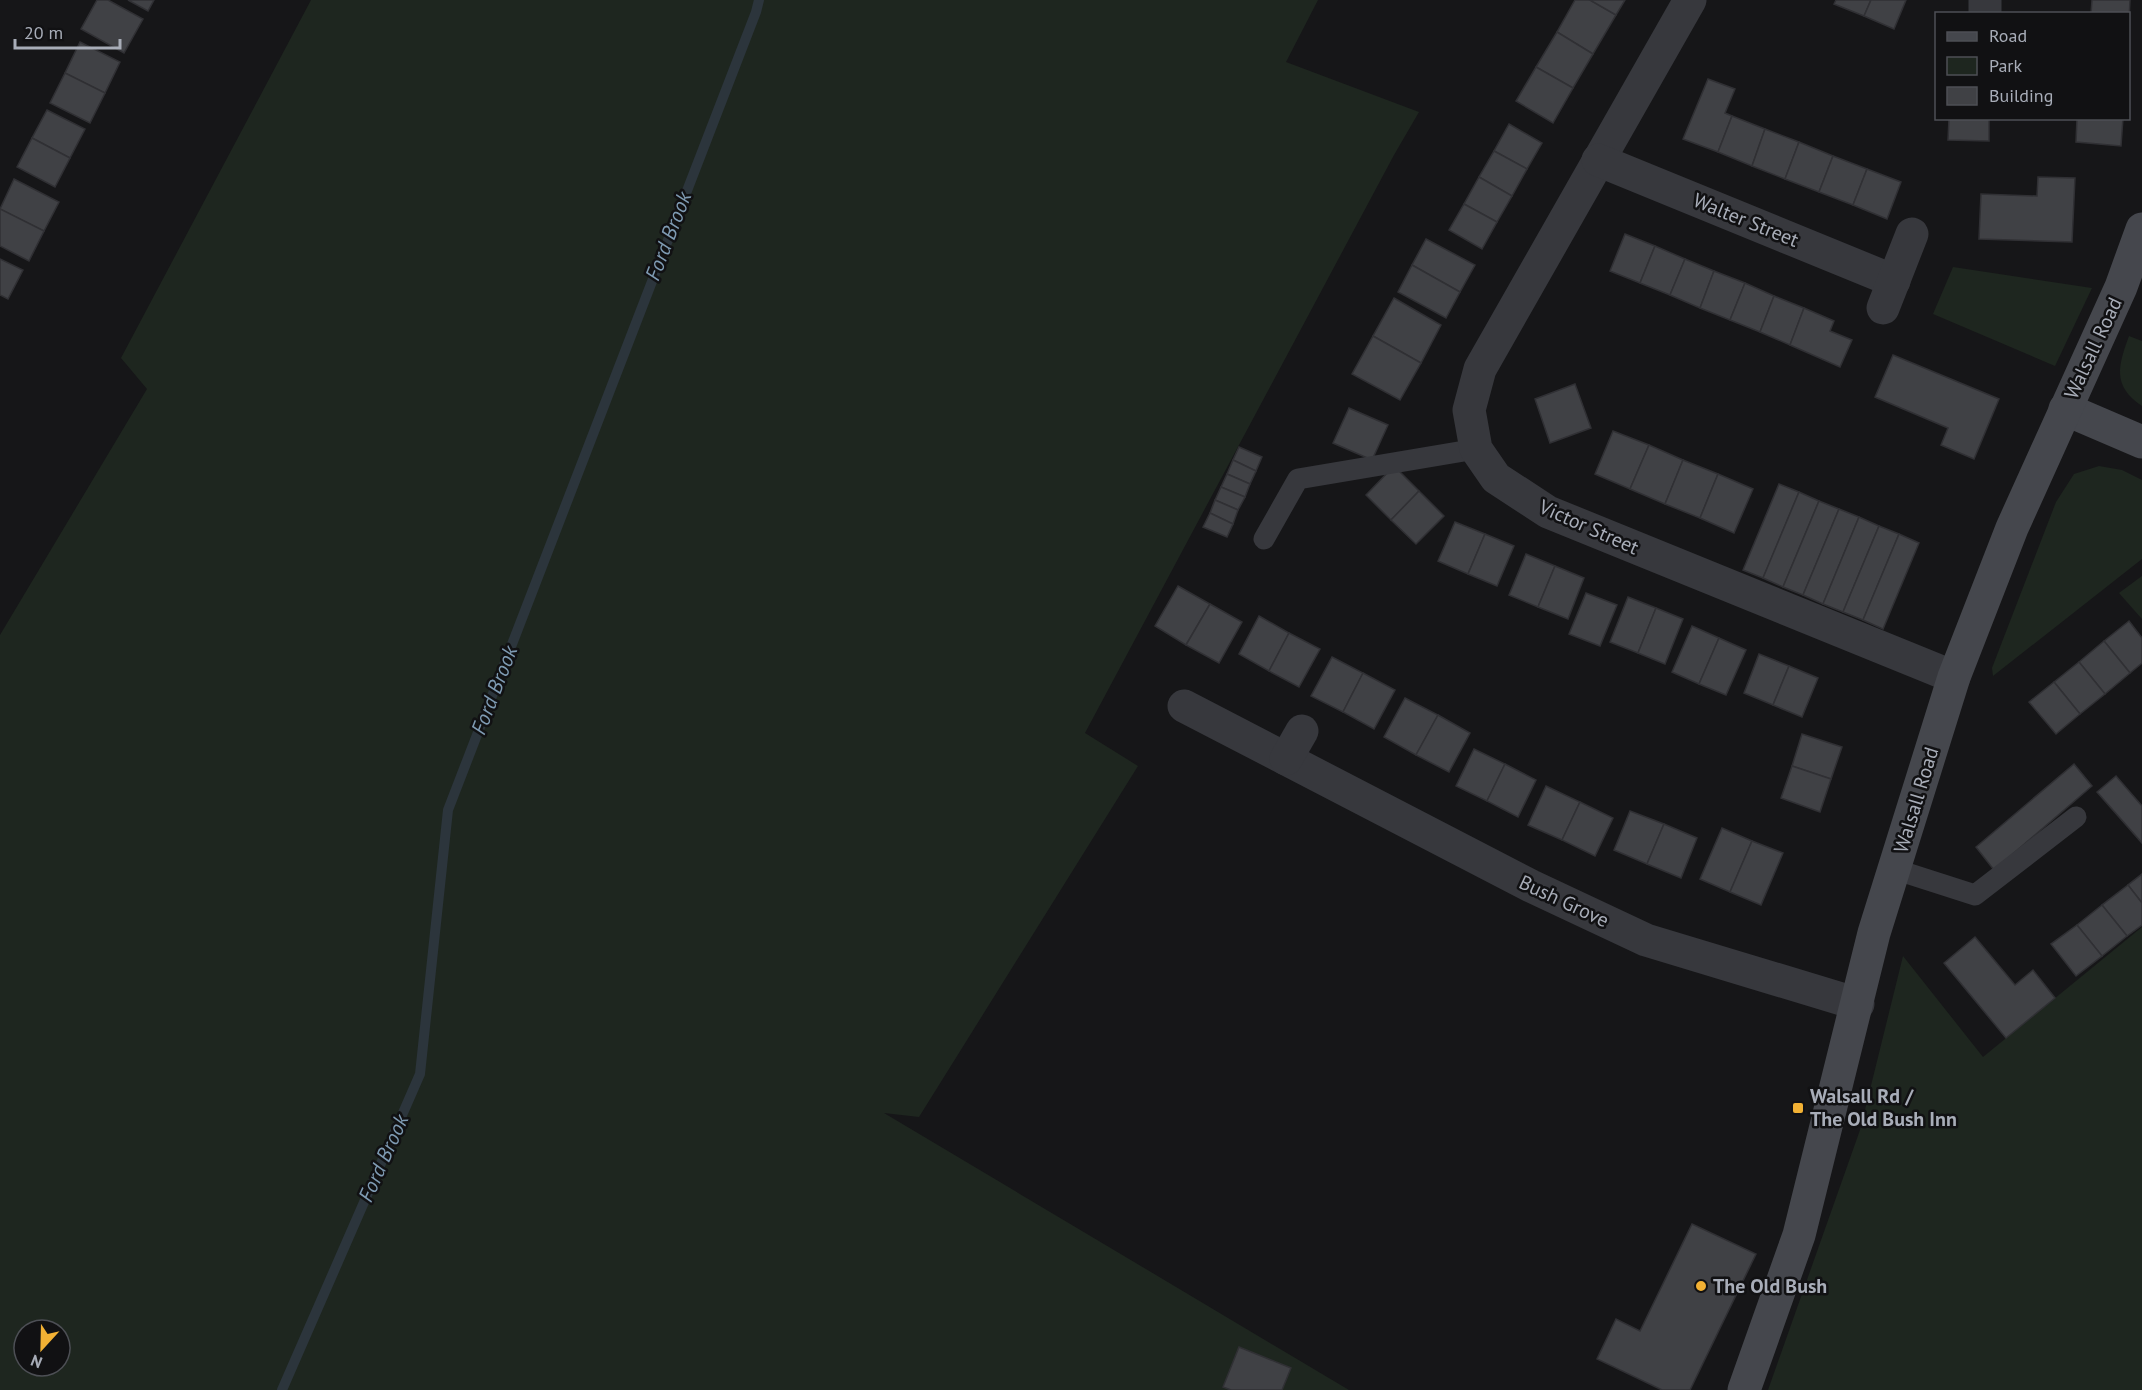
<svg xmlns="http://www.w3.org/2000/svg" width="2142" height="1390" viewBox="0 0 2142 1390" font-family="'PT Sans',sans-serif">
<style>
.green{fill:#1e261f;fill-rule:evenodd}
.lines{fill:none;stroke-linecap:round;stroke-linejoin:round}
.stream{stroke:#2c353c;stroke-width:10}
.building{fill:#404145;stroke:#303034;stroke-width:1.5}
.lane{stroke:#37383d;stroke-width:21}
.street{stroke:#37383d;stroke-width:33}
.secondary{stroke:#45474d;stroke-width:33}
.poi-dot{fill:#f2b134;stroke:#111113;stroke-width:2}
.labels{text-anchor:middle;dominant-baseline:central;stroke-width:5;stroke-linejoin:round;paint-order:stroke}
.street-label{font-size:20px;fill:#a8adb8;stroke:#111113}
.poi-label{font-size:20px;font-weight:bold;fill:#a8adb8;stroke:#111113;text-anchor:start}
.water-label{font-size:21px;font-style:italic;fill:#7f9bb3;stroke:#111113}
</style>
<rect width="100%" height="100%" fill="#161618"/>
<g class="green">
<path d="M311 0H1318L1286 62 1419 112 1394 155 1085 733 1138 766 919 1117 884 1113 1349 1390H0V635L147 389 121 358ZM24 1330H60V1366H24Z"/>
<polygon points="1953,267 2092,288 2055,366 1933,314"/>
<path d="M2129 336 2142 341V406C2112 386 2118 366 2129 336Z"/>
<polygon points="2099,466 2122,470 2142,480 2142,559 1993,676 1992,668 2056,502 2074,474"/>
<polygon points="2142,576 2142,619 2119,593"/>
<polygon points="2142,927 2142,1390 1768,1390 1860,1130 1903,956 1983,1057"/>
</g>
<g class="lines">
<polyline class="stream" points="282,1390 420,1074 448,810 756,12 759,0"/>
</g>
<g class="building">
<polygon points="97,0 108,0 143,19 124,53 81,29"/>
<polygon points="128,0 154,0 148,11"/>
<polygon points="1575,0 1590,0 1616,15 1593,54 1557,32"/>
<polygon points="1590,0 1625,0 1616,15"/>
<polygon points="1836,0 1871,0 1864,16 1834,4"/>
<polygon points="1871,0 1906,0 1894,29 1864,16"/>
<polygon points="2092,0 2130,0 2129,21 2128,14 2091,14"/>
<polygon points="1557,32 1593,54 1573,88 1536,67"/>
<polygon points="80,42 120,62 105,93 65,73"/>
<polygon points="1536,67 1573,88 1553,123 1516,101"/>
<polygon points="65,73 105,93 90,123 50,103"/>
<polygon points="1708,79 1735,89 1725,113 1732,116 1718,152 1683,139"/>
<polygon points="47,110 85,129 70,158 32,138"/>
<polygon points="1732,116 1765,129 1752,166 1718,152"/>
<polygon points="1949,118 1989,118 1989,141 1948,140"/>
<polygon points="2077,118 2123,118 2121,146 2076,142"/>
<polygon points="1509,124 1542,143 1527,169 1494,151"/>
<polygon points="1765,129 1799,142 1785,179 1752,166"/>
<polygon points="32,138 70,158 55,187 17,167"/>
<polygon points="1799,142 1833,156 1819,192 1785,179"/>
<polygon points="1494,151 1527,169 1512,196 1479,177"/>
<polygon points="1833,156 1867,169 1853,205 1819,192"/>
<polygon points="1867,169 1901,182 1887,219 1853,205"/>
<polygon points="1479,177 1512,196 1497,222 1464,204"/>
<polygon points="2038,177 2075,178 2072,242 1979,239 1981,194 2037,196"/>
<polygon points="14,179 59,202 44,231 0,209"/>
<polygon points="1464,204 1497,222 1482,249 1449,230"/>
<polygon points="0,209 44,231 29,261 0,246"/>
<polygon points="1625,234 1655,246 1640,283 1610,271"/>
<polygon points="1426,239 1475,265 1460,292 1412,265"/>
<polygon points="1655,246 1685,259 1670,295 1640,283"/>
<polygon points="0,259 23,270 8,299 0,295"/>
<polygon points="1685,259 1714,271 1700,308 1670,295"/>
<polygon points="1412,265 1460,292 1446,318 1398,292"/>
<polygon points="1714,271 1745,283 1730,320 1700,308"/>
<polygon points="1745,283 1774,296 1760,332 1730,320"/>
<polygon points="1774,296 1804,308 1790,345 1760,332"/>
<polygon points="1394,298 1441,325 1421,363 1373,336"/>
<polygon points="1804,308 1834,321 1830,331 1852,340 1840,367 1790,345"/>
<polygon points="1373,336 1421,363 1400,400 1352,374"/>
<polygon points="1893,355 1999,399 1974,459 1941,445 1948,428 1875,397"/>
<polygon points="1575,384 1591,428 1550,443 1535,399"/>
<polygon points="1349,408 1388,425 1372,460 1333,443"/>
<polygon points="1613,431 1649,445 1630,489 1595,474"/>
<polygon points="1649,445 1683,460 1665,504 1630,489"/>
<polygon points="1239,447 1262,457 1256,471 1233,460"/>
<polygon points="1233,460 1256,471 1250,484 1227,474"/>
<polygon points="1683,460 1718,474 1700,518 1665,504"/>
<polygon points="1394,466 1419,491 1391,520 1366,495"/>
<polygon points="1227,474 1250,484 1245,497 1221,487"/>
<polygon points="1718,474 1753,489 1734,533 1700,518"/>
<polygon points="1779,484 1799,492 1763,578 1743,570"/>
<polygon points="1221,487 1245,497 1238,510 1215,500"/>
<polygon points="1419,491 1444,516 1416,544 1391,520"/>
<polygon points="1799,492 1819,501 1783,587 1763,578"/>
<polygon points="1215,500 1238,510 1233,524 1210,513"/>
<polygon points="1819,501 1839,509 1803,595 1783,587"/>
<polygon points="1839,509 1859,517 1823,604 1803,595"/>
<polygon points="1210,513 1233,524 1227,537 1203,527"/>
<polygon points="1859,517 1879,526 1843,612 1823,604"/>
<polygon points="1455,522 1485,534 1468,574 1438,561"/>
<polygon points="1879,526 1899,534 1863,620 1843,612"/>
<polygon points="1485,534 1514,546 1497,586 1468,574"/>
<polygon points="1899,534 1919,543 1883,629 1863,620"/>
<polygon points="1526,554 1555,566 1538,607 1509,595"/>
<polygon points="1555,566 1584,578 1568,619 1538,607"/>
<polygon points="1178,586 1210,604 1186,645 1155,626"/>
<polygon points="1586,593 1617,605 1600,646 1569,634"/>
<polygon points="1628,597 1656,608 1638,653 1610,642"/>
<polygon points="1210,604 1242,622 1219,663 1186,645"/>
<polygon points="1656,608 1683,619 1665,664 1638,653"/>
<polygon points="1259,616 1289,633 1269,671 1239,654"/>
<polygon points="2129,621 2142,638 2142,663 2130,673 2104,641"/>
<polygon points="1692,626 1719,638 1699,684 1672,672"/>
<polygon points="1289,633 1320,649 1299,687 1269,671"/>
<polygon points="1719,638 1746,650 1726,695 1699,684"/>
<polygon points="2104,641 2130,673 2105,694 2079,662"/>
<polygon points="1759,654 1789,666 1773,705 1744,693"/>
<polygon points="1332,657 1363,673 1343,712 1311,696"/>
<polygon points="2079,662 2105,694 2080,714 2054,682"/>
<polygon points="1789,666 1818,678 1802,717 1773,705"/>
<polygon points="1363,673 1395,690 1374,729 1343,712"/>
<polygon points="2054,682 2080,714 2056,734 2029,702"/>
<polygon points="1405,698 1438,715 1416,755 1384,737"/>
<polygon points="1438,715 1470,733 1449,772 1416,755"/>
<polygon points="1802,734 1842,747 1831,779 1792,766"/>
<polygon points="1474,749 1505,764 1487,801 1456,786"/>
<polygon points="1505,764 1536,780 1518,817 1487,801"/>
<polygon points="2074,764 2092,786 1994,870 1976,847"/>
<polygon points="1792,766 1831,779 1820,812 1781,798"/>
<polygon points="2116,776 2142,806 2142,843 2097,792"/>
<polygon points="1546,786 1580,802 1562,840 1528,825"/>
<polygon points="1580,802 1613,818 1595,856 1562,840"/>
<polygon points="1630,811 1664,824 1647,864 1614,850"/>
<polygon points="1664,824 1697,838 1681,878 1647,864"/>
<polygon points="1722,828 1752,841 1730,892 1700,879"/>
<polygon points="1752,841 1783,853 1761,905 1730,892"/>
<polygon points="2142,874 2142,903 2128,885"/>
<polygon points="2128,885 2142,903 2142,925 2127,936 2102,905"/>
<polygon points="2102,905 2127,936 2102,956 2077,925"/>
<polygon points="2077,925 2102,956 2076,976 2051,944"/>
<polygon points="1975,937 2015,985 2033,970 2055,998 2006,1038 1944,963"/>
<polygon points="1692,1224 1756,1254 1690,1390 1662,1390 1597,1359 1616,1319 1640,1331"/>
<polygon points="1239,1347 1291,1368 1282,1390 1231,1390 1223,1387"/>
</g>
<g class="lines">
<g class="lane">
<polyline points="1264,539 1298,479 1476,449"/>
<polyline points="1894,869 1975,895 2076,817"/>
</g>
<g class="street">
<polyline points="1690,0 1480,369 1469,410 1476,449 1496,478 1548,512 1954,677"/>
<polyline points="1985,0 1985,14"/>
<polyline points="1598,160 1894,281"/>
<polyline points="1883,308 1912,234"/>
<polyline points="1184,706 1531,886 1646,940 1858,1004"/>
<polyline points="1286,759 1302,731"/>
</g>
<g class="secondary">
<polyline points="2065,409 2142,442"/>
<polyline points="1744,1390 1799,1235 1874,933 1954,677 2012,528 2121,287 2142,229"/>
</g>
</g>
<g class="poi-dot">
<rect x="1792" y="1102" width="12" height="12" rx="3"/>
<circle cx="1701" cy="1286" r="6"/>
</g>
<g class="labels">
<g class="street-label">
<text transform="translate(1746 220) rotate(22)">Walter Street</text>
<text transform="translate(2093 348) rotate(-65)">Walsall Road</text>
<text transform="translate(1589 527) rotate(24)">Victor Street</text>
<text transform="translate(1916 800) rotate(-73)">Walsall Road</text>
<text transform="translate(1564 901) rotate(25)">Bush Grove</text>
</g>
<g class="poi-label">
<text x="1810" y="1096">Walsall Rd /<tspan x="1810" dy="23">The Old Bush Inn</tspan></text>
<text x="1713" y="1286">The Old Bush</text>
</g>
<g class="water-label">
<text transform="translate(668 236) rotate(-69)">Ford Brook</text>
<text transform="translate(494 690) rotate(-69)">Ford Brook</text>
<text transform="translate(383 1158) rotate(-66)">Ford Brook</text>
</g>
</g>
<rect x="1935" y="12" width="195" height="108" fill="#111113" stroke="#4d4f55" stroke-width="1.5"/>
<rect x="1947" y="32" width="30" height="9" fill="#45474d" stroke="#4d4f55" stroke-width="1.5"/>
<text x="1989" y="42" font-size="18" fill="#a8adb8">Road</text>
<rect x="1947" y="57" width="30" height="18" fill="#1e261f" stroke="#4d4f55" stroke-width="1.5"/>
<text x="1989" y="72" font-size="18" fill="#a8adb8">Park</text>
<rect x="1947" y="87" width="30" height="18" fill="#404145" stroke="#4d4f55" stroke-width="1.5"/>
<text x="1989" y="102" font-size="18" fill="#a8adb8">Building</text>
<g transform="translate(42 1348) rotate(202)"><circle r="28" fill="#111113" stroke="#4d4f55" stroke-width="1.5"/>
<path d="M0-4.5L10 22L0 15L-10 22Z" fill="#f2b134"/>
<text y="-9" font-size="16" font-weight="bold" text-anchor="middle" fill="#a8adb8">N</text>
</g>
<path d="M15 39v9h105v-9" fill="none" stroke="#a8adb8" stroke-width="3"/>
<text x="24" y="39" font-size="18" fill="#a8adb8" stroke="#111113" stroke-width="4.5" paint-order="stroke">20 m</text>
</svg>
